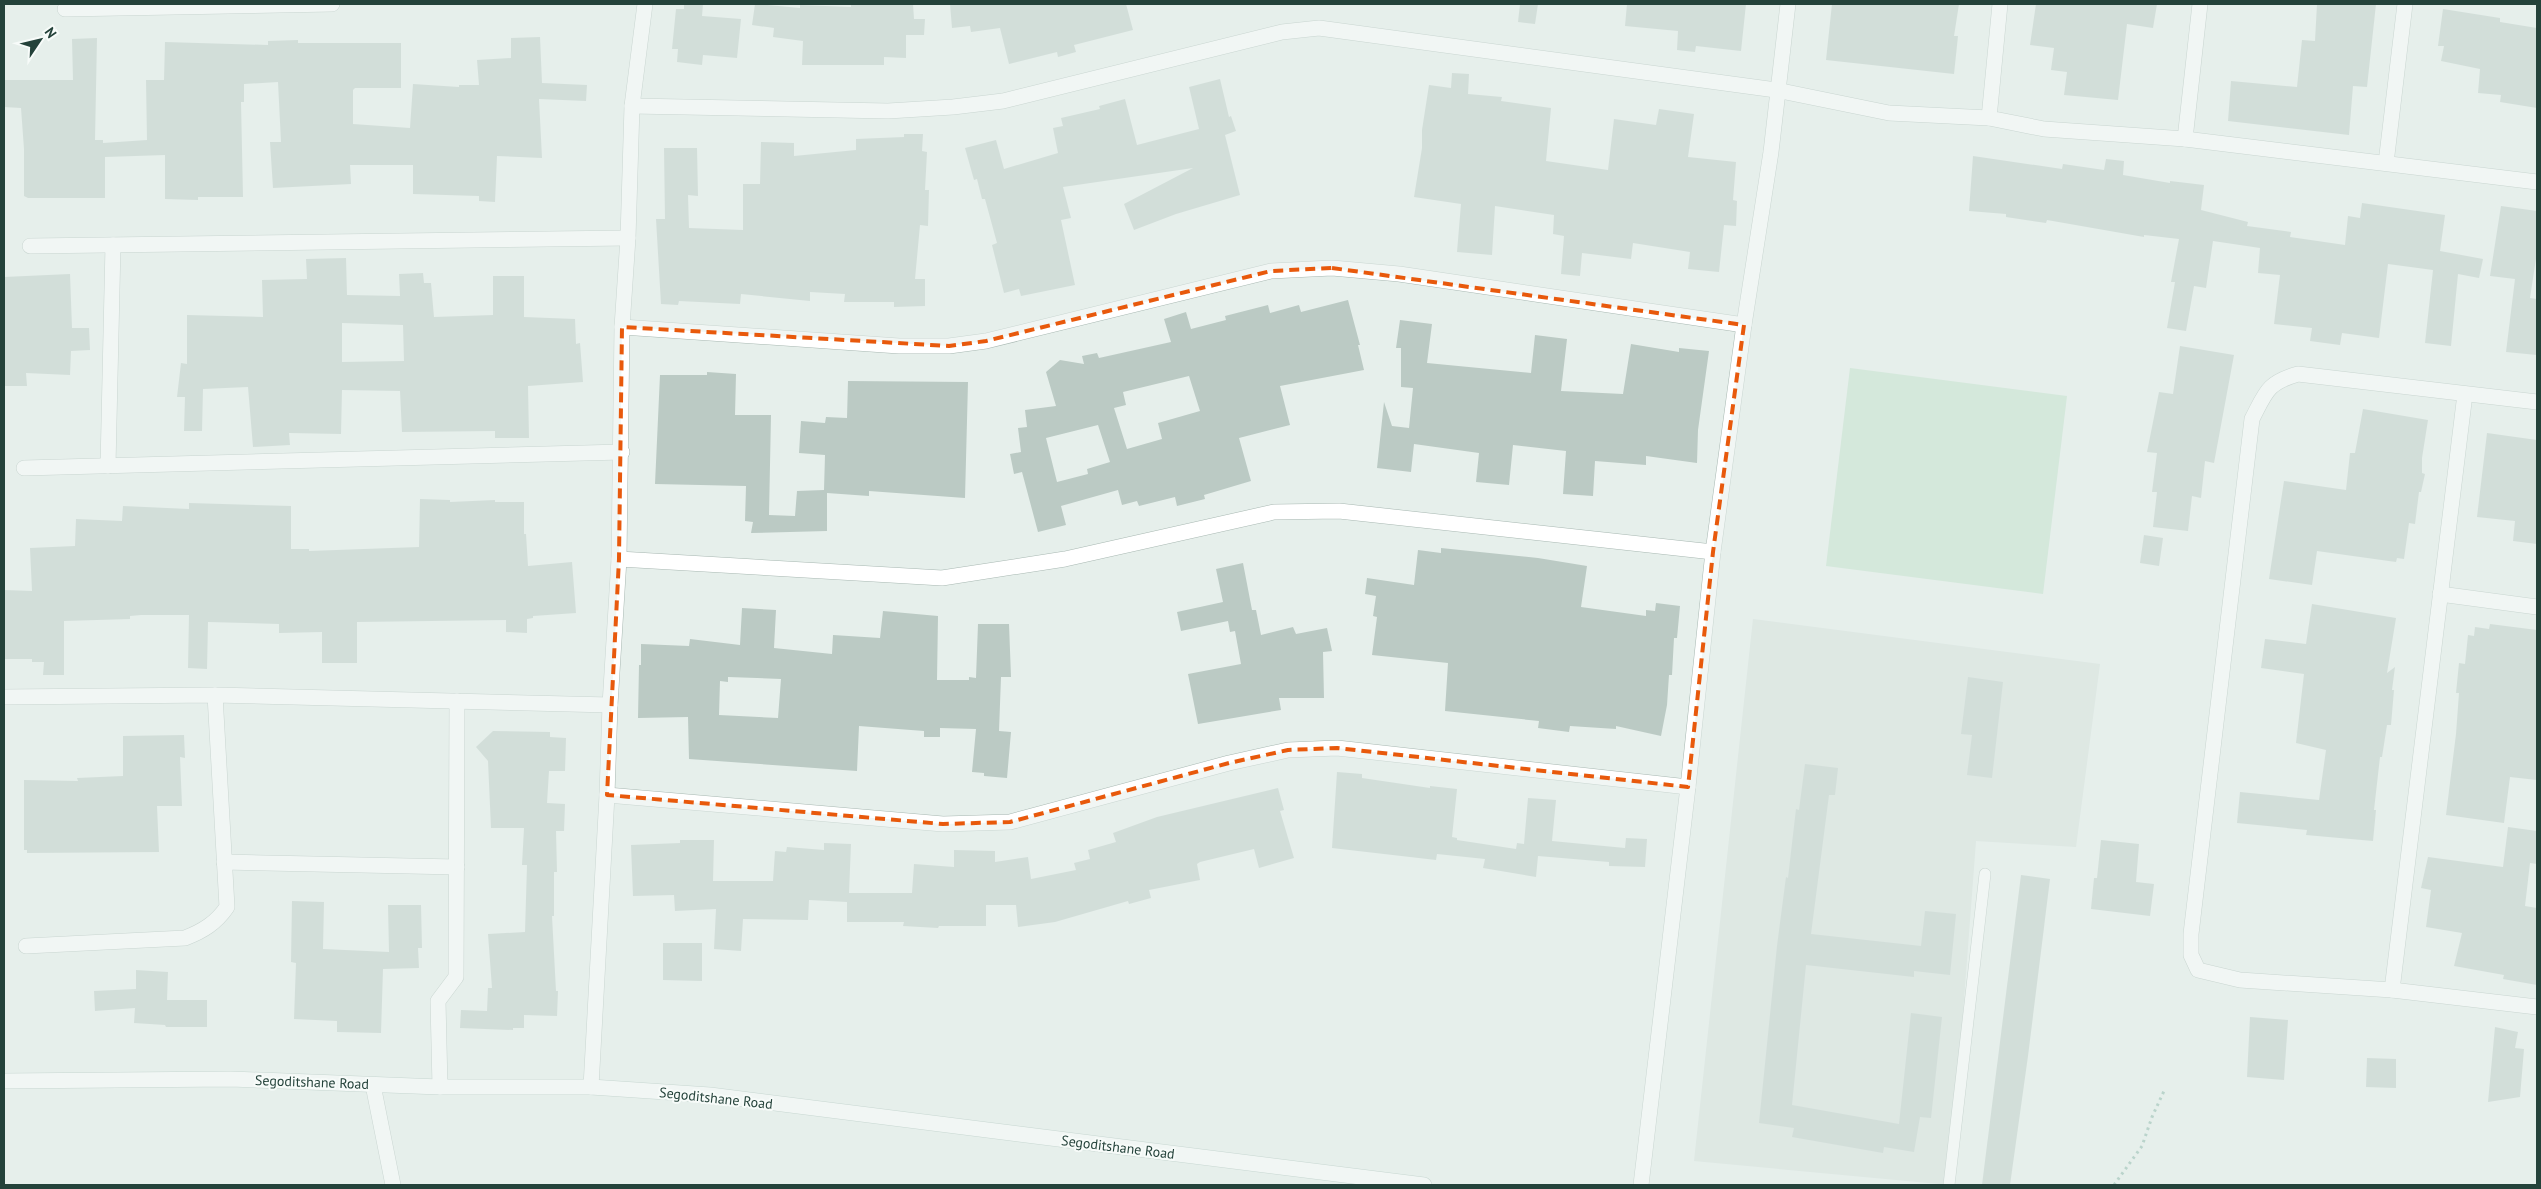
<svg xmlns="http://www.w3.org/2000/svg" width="2541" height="1189" viewBox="0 0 2541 1189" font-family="'PT Sans',sans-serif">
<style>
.built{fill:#d4dfda}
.green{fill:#bfe0c8}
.building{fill:#bbcac4;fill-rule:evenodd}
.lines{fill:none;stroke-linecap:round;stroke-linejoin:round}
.lane-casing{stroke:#a8b8b2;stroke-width:12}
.street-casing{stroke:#a8b8b2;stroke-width:16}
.secondary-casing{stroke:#a4bbb3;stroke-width:16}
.path{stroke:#86b3a5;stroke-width:3;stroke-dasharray:2.5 4;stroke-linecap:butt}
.lane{stroke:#fff;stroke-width:11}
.street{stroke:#fff;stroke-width:15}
.secondary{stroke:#fff;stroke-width:15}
.marked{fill:none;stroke:#e8590c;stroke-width:4;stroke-dasharray:10 6;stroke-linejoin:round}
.labels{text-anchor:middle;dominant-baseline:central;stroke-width:4;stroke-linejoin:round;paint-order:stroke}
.street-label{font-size:14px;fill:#24423a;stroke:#f7fbf9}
</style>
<rect width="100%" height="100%" fill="#e6efeb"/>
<polygon class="built" points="1753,619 2100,664 2076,847 1976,841 1950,1185 1694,1161"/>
<polygon class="green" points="1850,368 2067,396 2043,594 1826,566"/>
<g class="building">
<polygon points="684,4 703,4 702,16 741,19 737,58 703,55 702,65 677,62 678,49 672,49 676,9 684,9"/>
<polygon points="755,4 800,8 800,5 851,7 851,4 913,4 914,19 925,19 924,35 906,35 906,58 884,57 884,65 802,65 803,41 773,37 774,28 752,25"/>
<polygon points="950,4 1126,4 1133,30 1074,45 1076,52 1058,57 1057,52 1009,64 1000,28 971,32 970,26 952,28"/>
<polygon points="1520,4 1538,4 1535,24 1518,22"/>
<polygon points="1627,4 1746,4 1741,51 1696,46 1695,52 1677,50 1678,31 1625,26"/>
<polygon points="1832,4 1959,4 1954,36 1958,36 1954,74 1826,60"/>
<polygon points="2036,4 2157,4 2153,28 2127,24 2118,100 2064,95 2067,72 2051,70 2054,48 2030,45"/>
<polygon points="2317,4 2376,4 2367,87 2353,86 2349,135 2228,121 2231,81 2297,87 2302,40 2315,41"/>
<polygon points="2443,9 2500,18 2500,22 2537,28 2537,108 2500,102 2501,95 2478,93 2480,69 2441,61 2444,46 2438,46"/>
<polygon points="540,37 542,83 587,85 586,101 539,99 542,158 497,156 495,202 479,201 479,196 413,194 413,165 350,165 351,184 273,188 270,142 281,142 278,82 244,84 244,102 241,102 243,197 198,197 198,200 165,199 165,155 105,157 105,198 28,198 24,196 24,149 21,108 4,107 4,80 73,80 72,39 97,38 95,140 103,140 103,143 147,140 146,80 164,80 165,42 268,45 268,41 298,40 298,43 401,43 401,88 355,88 353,90 353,124 410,128 413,84 459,87 459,85 479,85 477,60 511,58 511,38"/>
<polygon points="1452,73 1469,74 1468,94 1502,97 1501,101 1551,108 1546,161 1608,170 1614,119 1656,125 1659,109 1694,114 1688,157 1736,162 1733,200 1737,201 1736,226 1724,225 1719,272 1688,269 1690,252 1633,243 1631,259 1582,253 1580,276 1561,274 1564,236 1553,234 1554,215 1495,206 1492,255 1457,252 1461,204 1414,197 1422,148 1422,130 1429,85 1451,88"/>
<polygon points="1220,79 1229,117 1231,116 1236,131 1225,135 1240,195 1176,214 1134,230 1124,204 1193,168 1063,187 1071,218 1061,220 1075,285 1021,296 1019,289 1004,293 992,245 997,243 985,199 982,199 977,179 974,180 965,148 996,140 1004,169 1058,153 1053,128 1063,126 1061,118 1100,109 1099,106 1125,99 1137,145 1199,129 1189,87"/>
<polygon points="904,134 923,134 922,151 927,152 925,190 929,190 928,226 920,225 915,279 925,279 925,306 894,307 894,302 844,302 845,294 810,292 810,301 741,294 740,304 679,301 678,305 661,304 656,219 665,219 664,148 697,148 698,196 688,195 689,228 743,230 743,184 760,184 761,142 794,143 794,156 856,150 856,139 904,137"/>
<polygon points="1973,156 2062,169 2063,164 2104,170 2106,159 2124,161 2123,175 2170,183 2170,181 2204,185 2201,210 2248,222 2247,226 2291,232 2290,237 2345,245 2348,216 2360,218 2362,203 2445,215 2440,251 2483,259 2479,278 2458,274 2451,346 2425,343 2433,270 2388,264 2379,338 2342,333 2340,345 2310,341 2312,328 2274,324 2280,275 2258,273 2260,248 2213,241 2206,288 2194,286 2186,331 2167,328 2175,282 2171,282 2179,239 2144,235 2144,237 2047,220 2046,223 2006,217 2006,214 1969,211"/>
<polygon points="2501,206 2537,211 2537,252 2530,298 2537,299 2537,355 2506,352 2515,279 2490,276"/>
<path d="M346 258 347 295 400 296 399 274 423 273 424 283H431L434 317 493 315V276H524V317L575 319 576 344 580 343 583 382 528 386 529 438H495V431L402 432 400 391 342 390 341 434 289 433 290 445 253 447 248 387 203 389 202 431H184L185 397H177L181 363 187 364V315L263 317 262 280 307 279 306 259ZM342 323 403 325 404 361 342 362Z"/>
<polygon points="70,274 72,328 89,328 90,350 71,351 70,375 26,373 27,386 4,386 4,277"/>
<path d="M1348 300 1360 345H1358L1364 370 1280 386 1290 425 1239 438 1251 481 1204 495 1205 499 1177 506 1175 497 1139 506 1137 501 1122 505 1118 490 1061 506 1066 525 1038 532 1022 472 1014 474 1010 454 1021 452 1018 428 1027 427 1025 410 1056 406 1046 372 1060 360 1084 364 1082 356 1097 353 1099 358 1171 342 1164 319 1186 312 1191 329 1226 320 1225 316 1268 305 1270 313 1299 305 1301 312ZM1189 376 1200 411 1158 423 1162 439 1127 449 1114 408 1126 405 1123 392ZM1098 425 1110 462 1087 469 1088 474 1057 482 1046 438Z"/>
<polygon points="1400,320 1432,324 1427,363 1531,373 1535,335 1567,339 1561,391 1623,394 1631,344 1679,352 1679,348 1709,351 1698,430 1697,463 1646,456 1646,465 1595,461 1593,496 1563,494 1566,451 1513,445 1509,485 1476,482 1479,453 1414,444 1411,472 1377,468 1384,402 1392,426 1409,428 1413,388 1401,387 1401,348 1396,348"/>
<polygon points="2180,346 2234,355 2214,463 2205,461 2201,498 2192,496 2188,531 2153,527 2157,492 2152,492 2157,453 2147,452 2159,392 2173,394"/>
<polygon points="707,372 736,374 735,415 771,415 769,515 795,516 797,491 824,490 825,455 799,453 801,421 825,423 826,417 847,418 848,381 968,382 965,498 869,491 869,496 827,493 827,531 751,533 753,522 745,521 746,486 655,484 660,375 707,375"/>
<polygon points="2363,409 2428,420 2422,458 2422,473 2425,474 2421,492 2419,492 2415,524 2409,523 2404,559 2397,558 2396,562 2317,551 2312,585 2269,579 2284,481 2346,490 2350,453 2355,453"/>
<polygon points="2487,433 2537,440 2537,544 2513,541 2515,521 2477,517"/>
<polygon points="420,499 450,500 450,502 495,500 495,502 524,502 524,534 526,534 528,566 572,562 576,613 533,616 533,618 527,619 527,633 506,632 506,620 357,622 357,663 322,663 322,632 279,633 279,624 208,622 207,669 188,668 189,615 141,615 130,616 130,619 64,621 64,675 43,675 44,662 32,662 32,659 5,659 4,590 32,591 30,548 75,546 76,519 122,521 123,506 189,509 189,503 291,506 291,549 309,549 309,551 419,547"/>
<polygon points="2144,535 2163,538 2159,566 2140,563"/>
<polygon points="1441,548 1538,558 1587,566 1581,607 1646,616 1646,610 1655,611 1656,603 1680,606 1677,638 1674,638 1672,675 1669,675 1667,705 1661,736 1616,726 1616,729 1570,726 1569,732 1538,728 1539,721 1445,711 1448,663 1372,655 1377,617 1373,616 1376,596 1365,594 1367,578 1414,585 1418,550 1441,553"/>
<polygon points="1243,563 1252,610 1256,610 1261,635 1293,627 1296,634 1327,628 1332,651 1323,652 1324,698 1279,698 1281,710 1198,724 1188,674 1241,664 1235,631 1230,632 1228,621 1181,631 1177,612 1223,602 1216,569"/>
<polygon points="2312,604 2396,618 2387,673 2395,667 2392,690 2394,690 2391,725 2387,725 2382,757 2380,757 2374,810 2376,810 2373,841 2306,835 2307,830 2237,823 2240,792 2319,800 2326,750 2296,743 2304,674 2261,668 2265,639 2306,644"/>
<path d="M742 608 776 610 774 648 832 654 833 635 880 638 883 611 938 616 937 680H969V677L976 678 978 624H1009L1011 677H1001L999 731 1011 732 1007 778 984 776V773L972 772 976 729 940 728V737H924V731L859 726 857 771 689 759 688 717 638 718 639 665H641V644L689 646 690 639 740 645ZM728 677 781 679 778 718 719 715 720 681 728 682Z"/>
<polygon points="2490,624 2537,630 2537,780 2510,777 2504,823 2446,815 2456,734 2459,693 2456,693 2459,663 2465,664 2468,635 2474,636 2475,627 2489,629"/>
<polygon points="1968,677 2003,682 1992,778 1967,775 1972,735 1961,734"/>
<polygon points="493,731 550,732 550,737 566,738 565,771 549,771 547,803 565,804 564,831 556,831 557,872 554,872 554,916 552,916 556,991 558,991 557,1016 524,1015 524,1028 513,1028 513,1030 460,1028 461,1010 487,1011 488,988 492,988 488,934 525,932 527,865 522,865 524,828 491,828 488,761 476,747"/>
<polygon points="184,735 185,758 180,757 182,806 157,806 159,852 27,853 27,850 24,850 24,780 78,781 77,778 123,776 123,736"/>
<polygon points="1805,764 1838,768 1835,795 1829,795 1811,934 1921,946 1925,911 1956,914 1950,975 1914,971 1914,977 1806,965 1792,1105 1899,1124 1911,1013 1942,1017 1931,1118 1920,1117 1914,1152 1884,1147 1883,1153 1792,1137 1794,1128 1759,1123 1777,946 1786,877 1788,878 1796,809 1799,810"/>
<polygon points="1337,772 1362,774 1362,778 1430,788 1430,786 1457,789 1452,837 1457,838 1457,840 1516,849 1517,843 1524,844 1528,798 1556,800 1552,841 1625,848 1626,838 1647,839 1645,867 1609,866 1609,862 1538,856 1536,877 1483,868 1485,859 1437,854 1436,860 1332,848"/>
<polygon points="1278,788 1284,810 1280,811 1294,858 1259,868 1254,849 1200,862 1197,864 1200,880 1149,890 1151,898 1129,904 1128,901 1055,922 1018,927 1016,905 986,905 986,926 939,926 938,928 903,926 904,922 847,922 847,902 809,900 808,920 743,919 741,951 714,949 716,909 675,911 674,895 633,896 631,845 680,843 680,840 714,840 713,881 773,881 775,851 786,852 787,847 824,850 824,843 851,844 849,893 912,893 914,864 954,867 954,850 995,851 995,862 1028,857 1031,879 1076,870 1074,863 1090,859 1088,850 1116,842 1113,833 1157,817"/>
<polygon points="2508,827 2537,831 2537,864 2530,863 2525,906 2537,908 2537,985 2503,979 2504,975 2454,966 2462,933 2426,927 2431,890 2421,888 2428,857 2503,867"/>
<polygon points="2101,840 2139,844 2136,882 2154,884 2150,916 2091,909 2094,878 2097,878"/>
<polygon points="2021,875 2050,879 2028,1056 2010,1185 1982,1185"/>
<polygon points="292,901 324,902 323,949 389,952 388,905 421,905 422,948 418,948 419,968 383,969 381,1033 337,1032 337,1021 294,1019 296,963 291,962"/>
<polygon points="663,943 702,943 702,981 663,980"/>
<polygon points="136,970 168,972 167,1000 207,1000 207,1027 166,1027 165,1025 134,1023 135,1008 95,1011 94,991 136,989"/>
<polygon points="2250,1017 2288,1020 2284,1080 2247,1077"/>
<polygon points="2495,1027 2518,1032 2515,1048 2524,1049 2520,1097 2488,1102"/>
<polygon points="2367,1058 2396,1059 2396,1088 2366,1087"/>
</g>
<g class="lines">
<defs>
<polyline id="lane" points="1949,1185 1985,874"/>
<g id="street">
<polyline points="2000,4 1989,118 2044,129 2185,139 2537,182"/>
<polyline points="65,9 332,4"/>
<polyline points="632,106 888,111 953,107 1003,101 1282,32 1319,28 1776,90 1889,113 1989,118"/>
<polyline points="2185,139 2200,4"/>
<polyline points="2386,163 2405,4"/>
<polyline points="30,246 628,238"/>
<polyline points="622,327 899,346 949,346 986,341 1271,271 1332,268 1399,274 1744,325"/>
<path d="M2537 402 2298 374C2267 383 2266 392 2252 419L2191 934V955L2198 970 2240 980 2392 990 2537 1007"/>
<polyline points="108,466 113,245"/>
<polyline points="24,468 622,452"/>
<polyline points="619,559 942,578 1065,559 1274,512 1339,511 1713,552"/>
<polyline points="2440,594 2537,607"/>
<polyline points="4,697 215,695 610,705"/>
<polyline points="607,795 943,824 1010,822 1229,763 1288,750 1337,748 1688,787"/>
<polyline points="224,862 457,867"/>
<path d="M26 946 185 938C203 931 216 923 227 907L215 695"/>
<polyline points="2392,990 2465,394"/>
<polyline points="373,1085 393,1185"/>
<polyline points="440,1087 438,1001 456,977 457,701"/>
<polyline points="591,1087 607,795 610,705 619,559 622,327 628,238 632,106 645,4"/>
<polyline points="1641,1185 1688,787 1713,552 1744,325 1771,152 1788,4"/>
</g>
<polyline id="secondary" points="4,1081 231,1079 440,1087 591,1087 710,1095 1424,1185"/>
</defs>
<use href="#lane" class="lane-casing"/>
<use href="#street" class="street-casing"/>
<use href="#secondary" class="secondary-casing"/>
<polyline class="path" points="2114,1185 2142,1146 2152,1117 2164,1091"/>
<use href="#lane" class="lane"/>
<use href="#street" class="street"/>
<use href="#secondary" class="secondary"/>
</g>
<path d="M0 0H2541V1189H0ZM1332 268 1744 325 1713 552 1688 787 1337 748 1288 750 1229 763 1010 822 943 824 607 795 619 559 622 327 949 346 986 341 1271 271Z" fill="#e6efeb" fill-opacity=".55" fill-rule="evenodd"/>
<path class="marked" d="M1332 268 1744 325 1713 552 1688 787 1337 748 1288 750 1229 763 1010 822 943 824 607 795 619 559 622 327 949 346 986 341 1271 271Z"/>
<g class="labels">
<g class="street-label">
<text transform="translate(312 1082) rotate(2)">Segoditshane Road</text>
<text transform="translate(716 1098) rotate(6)">Segoditshane Road</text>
<text transform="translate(1118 1147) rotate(7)">Segoditshane Road</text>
</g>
</g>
<rect width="2541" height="1189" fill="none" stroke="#24423a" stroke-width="10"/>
<g transform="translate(40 40) rotate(55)" stroke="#f7fbf9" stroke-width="4" paint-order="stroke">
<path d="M0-4L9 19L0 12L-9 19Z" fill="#24423a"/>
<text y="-8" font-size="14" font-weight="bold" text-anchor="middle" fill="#24423a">N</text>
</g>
</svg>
